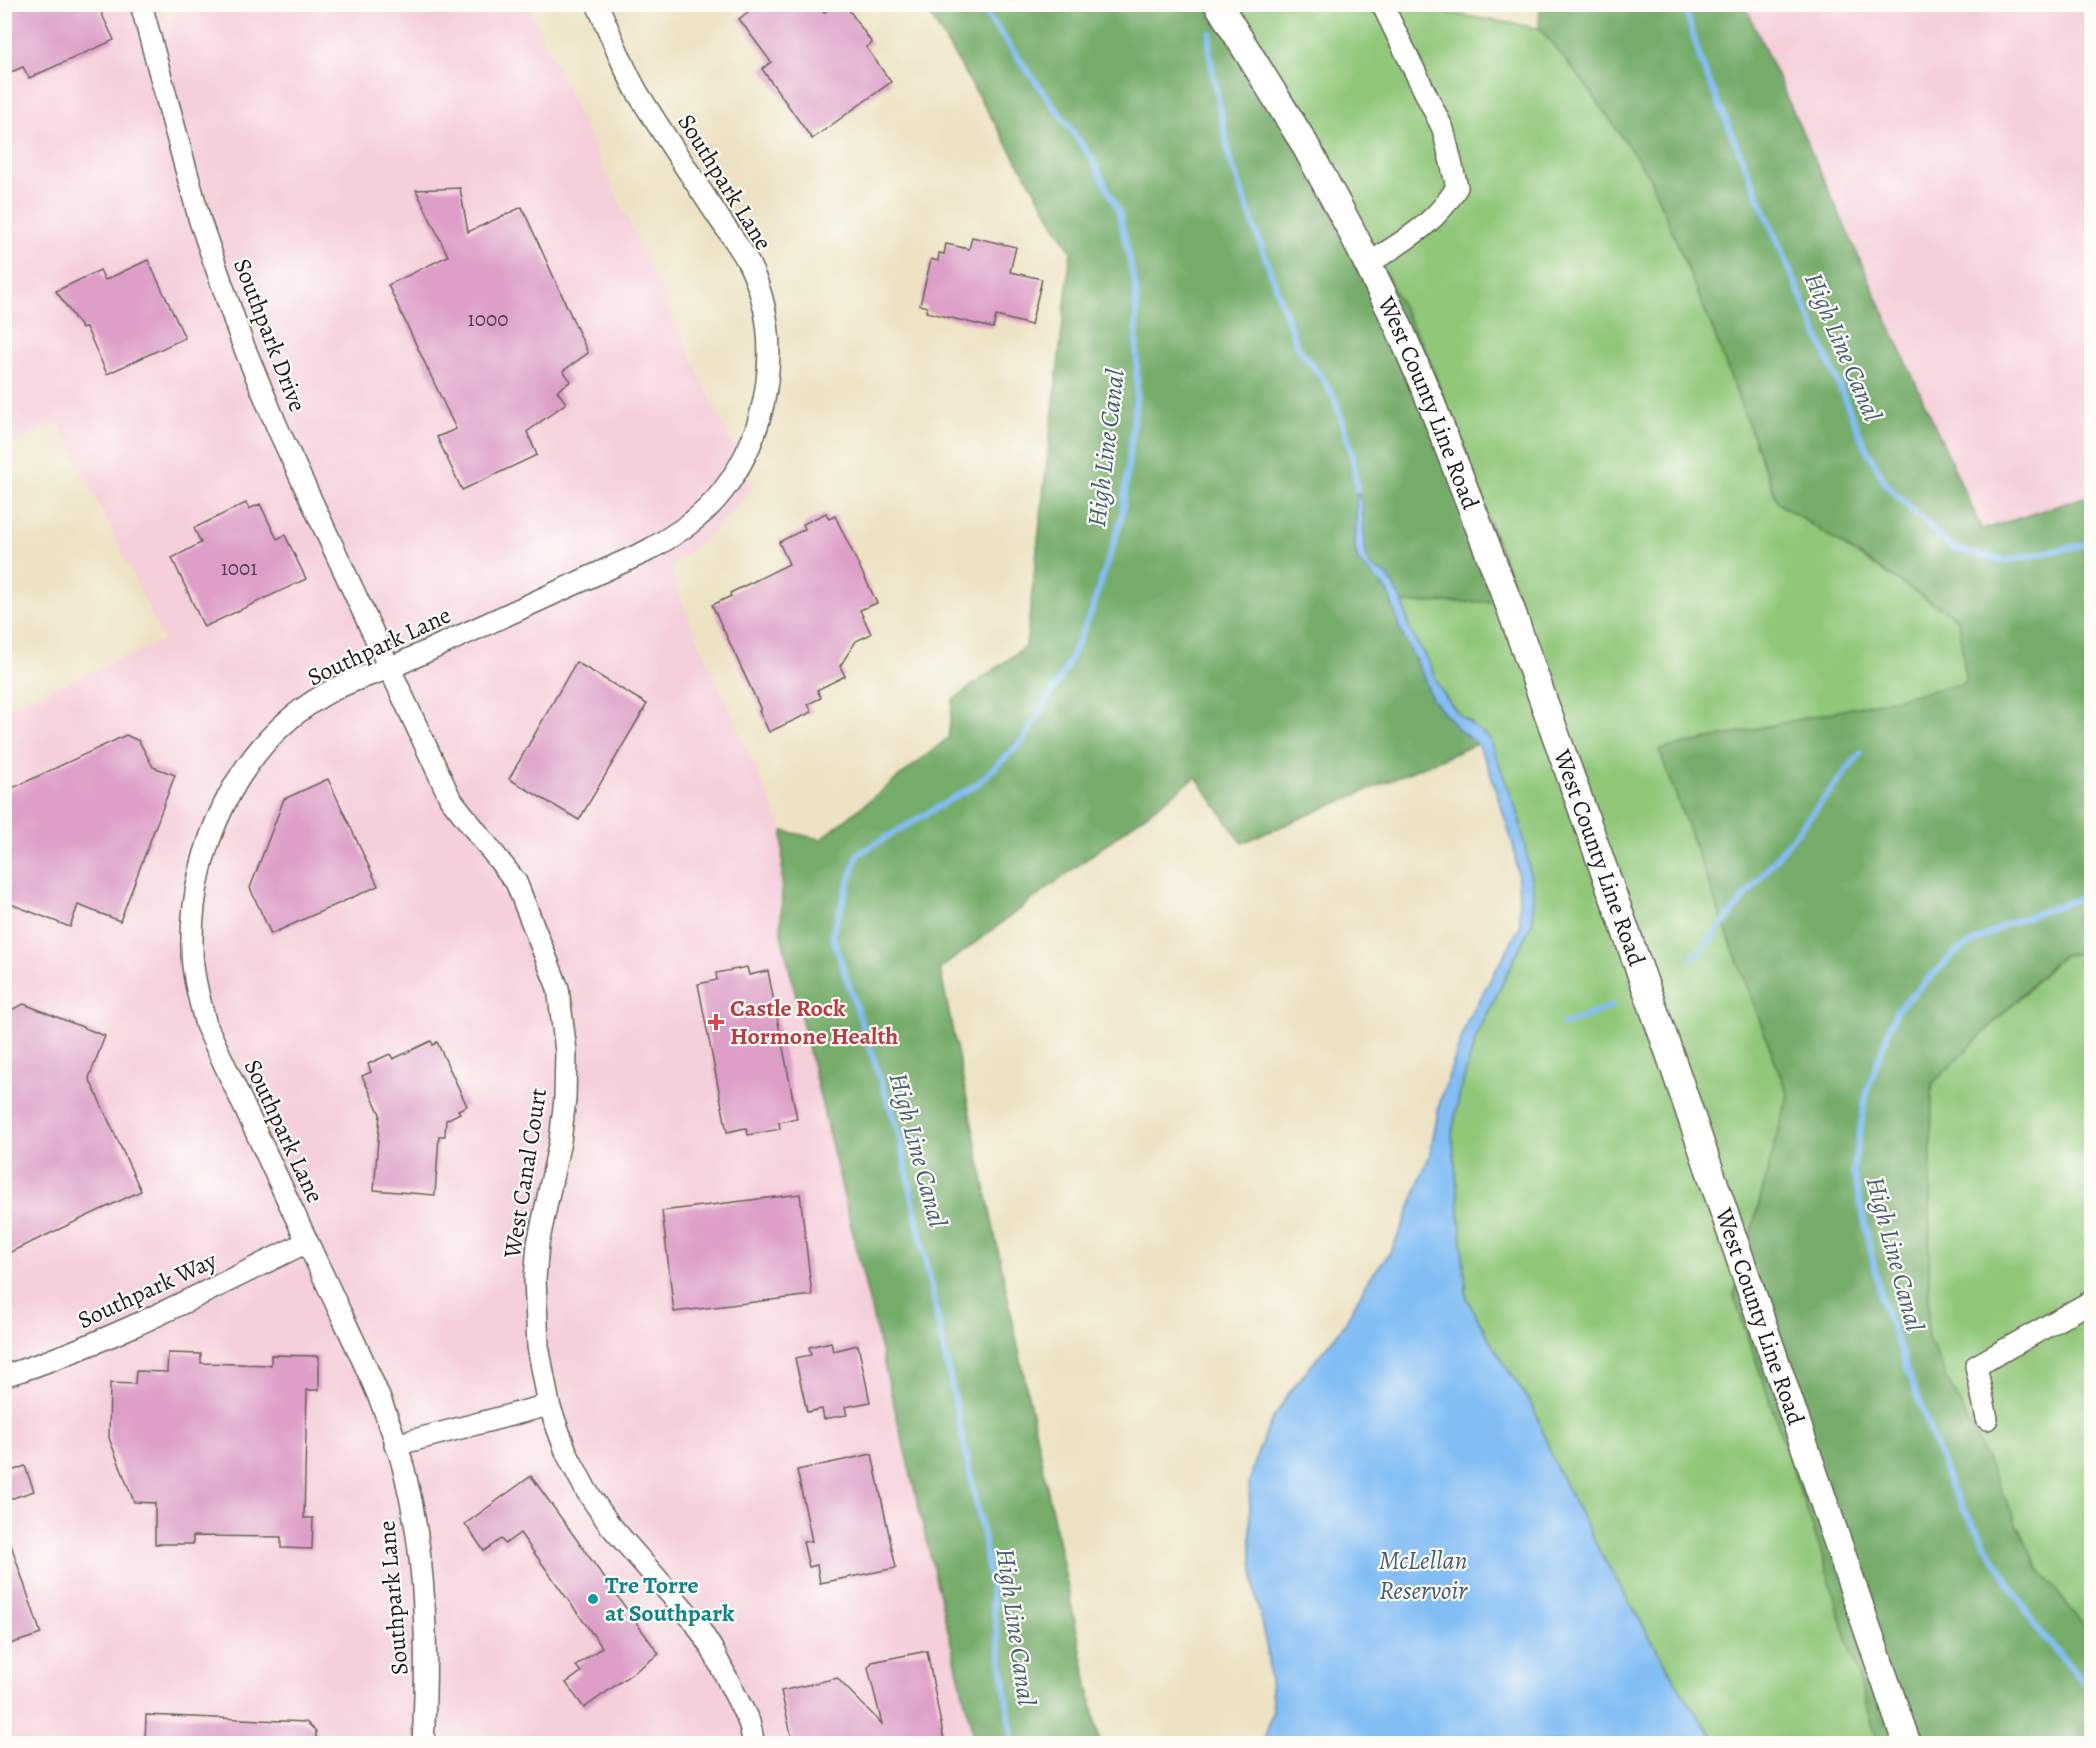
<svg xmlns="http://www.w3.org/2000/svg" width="2096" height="1748" viewBox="0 0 2096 1748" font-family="Alegreya,serif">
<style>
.built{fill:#f5cfda}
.green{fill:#90c779;stroke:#56724a;stroke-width:1.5}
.forest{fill:#74ac69;stroke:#486442;stroke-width:1.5}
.water{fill:#82bdf4;stroke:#4f6c88;stroke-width:1.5}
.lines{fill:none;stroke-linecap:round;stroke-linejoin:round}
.stream{stroke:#82bdf4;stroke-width:6}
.building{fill:#dd9ec7}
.minor-casing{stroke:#656257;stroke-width:24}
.major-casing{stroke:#656257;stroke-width:30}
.minor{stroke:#fff;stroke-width:21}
.major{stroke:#fff;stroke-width:27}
.health-dot{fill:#e0444e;stroke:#fdfcf7;stroke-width:2}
.culture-dot{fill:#0f9aa8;stroke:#fdfcf7;stroke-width:2}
.labels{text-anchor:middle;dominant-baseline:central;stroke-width:4.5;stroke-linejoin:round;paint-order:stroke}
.number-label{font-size:21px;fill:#4c3c47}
.street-label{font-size:24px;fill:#1c1c1c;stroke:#fdfcf7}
.health-label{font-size:24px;font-weight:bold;fill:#be3a42;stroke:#fdfcf7;text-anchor:start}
.culture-label{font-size:24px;font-weight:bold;fill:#0d838f;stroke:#fdfcf7;text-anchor:start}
.water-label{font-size:26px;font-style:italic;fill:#455c72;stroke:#fdfcf7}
</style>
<rect width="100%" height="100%" fill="#fdfcf7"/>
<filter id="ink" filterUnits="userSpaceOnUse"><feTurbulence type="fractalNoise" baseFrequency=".0167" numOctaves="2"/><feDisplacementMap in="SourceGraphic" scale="12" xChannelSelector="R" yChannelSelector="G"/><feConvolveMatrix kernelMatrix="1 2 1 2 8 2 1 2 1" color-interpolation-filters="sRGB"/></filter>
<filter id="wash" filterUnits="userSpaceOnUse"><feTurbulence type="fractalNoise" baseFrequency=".008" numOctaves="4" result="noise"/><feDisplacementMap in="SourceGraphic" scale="24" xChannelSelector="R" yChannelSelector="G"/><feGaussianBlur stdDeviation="1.35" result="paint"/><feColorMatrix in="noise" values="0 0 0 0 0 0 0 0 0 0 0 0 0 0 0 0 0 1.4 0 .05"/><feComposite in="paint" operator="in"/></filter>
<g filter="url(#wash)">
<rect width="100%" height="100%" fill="#ede3c4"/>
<g class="built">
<polygon points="198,4 528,5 752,487 720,526 670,568 685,609 783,831 781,934 975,1743 5,1743 4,710 164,640 59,422 5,446 5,5 161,5 166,20"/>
<polygon points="1745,5 2091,5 2091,495 1983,530"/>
</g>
<g class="green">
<polygon points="1234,5 1443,5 1448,13 1539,28 1586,85 1649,176 1709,320 1778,503 1959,620 1967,683 1659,750 1788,1096 1734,1296 1822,1555 1878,1743 1718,1743 1687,1701 1600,1552 1557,1469 1534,1409 1495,1349 1467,1299 1452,1133 1460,1092 1476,1037 1533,921 1519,816 1472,723 1459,715 1440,689 1429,663 1410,631 1403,603 1518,601 1427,354 1286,83"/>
<polygon points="2091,953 2091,1635 2039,1570 1928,1338 1932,1084 2063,955"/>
</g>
<g class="forest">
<polygon points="924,5 1234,5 1286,83 1427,354 1519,601 1403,603 1388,576 1370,566 1366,556 1362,503 1357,491 1355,549 1358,561 1389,593 1400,630 1422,673 1432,699 1459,730 1477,744 1242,843 1196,777 940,969 1100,1743 975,1743 781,934 783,831 821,839 948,738 953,700 1026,646 1071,251"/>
<polygon points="1540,5 1745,5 1982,530 2091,495 2091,953 2062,955 1932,1084 1928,1338 2039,1569 2091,1635 2091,1743 1878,1743 1822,1555 1734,1296 1788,1096 1659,750 1966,683 1959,620 1778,503 1709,320 1649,176 1586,85 1539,28"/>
</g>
<polygon class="water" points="1357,490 1362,503 1366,556 1370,566 1388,576 1403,603 1410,631 1429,663 1440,689 1459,715 1489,738 1519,816 1533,888 1533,921 1476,1037 1460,1092 1452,1133 1467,1299 1495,1349 1534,1409 1557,1469 1600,1552 1687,1701 1718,1743 1263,1743 1273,1710 1267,1650 1255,1592 1251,1549 1249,1483 1258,1452 1270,1423 1289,1393 1344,1325 1367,1282 1391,1251 1403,1226 1430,1154 1440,1102 1467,1021 1520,927 1518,877 1513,844 1488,765 1477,744 1459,730 1432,699 1422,673 1400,630 1389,593 1358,561 1355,549"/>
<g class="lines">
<g class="stream">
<polyline points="979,4 1091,157 1119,212 1136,290 1137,392 1122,517 1091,613 1064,672 1023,741 977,784 858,854 832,935 899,1134 984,1540 1013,1744"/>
<polyline points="1684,4 1701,62 1864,444 1888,487 1952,548 2005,561 2092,543"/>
<polyline points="1210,33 1209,51 1229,156 1297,346 1324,380 1335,400 1352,452 1357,490"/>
<polyline points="2092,894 2007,924 1956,952 1896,1011 1867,1091 1853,1171 1882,1300 1951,1488 2036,1627 2092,1692"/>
<polyline points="1692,958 1702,950 1861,753"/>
<polyline points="1563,1025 1612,1006"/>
</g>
</g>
<g id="blocks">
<g class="building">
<polygon points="4,4 97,4 114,40 29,78 23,67 4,75"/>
<polygon points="758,4 818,4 824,13 835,4 845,4 872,43 866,47 891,82 812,139 762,69 771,62 739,19"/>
<polygon points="460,188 468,232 522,207 588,353 563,371 571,381 557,391 566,403 527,432 537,455 462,490 437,437 456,429 388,285 448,256 416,190"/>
<polygon points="972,237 1016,247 1010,272 1042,279 1031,325 996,316 993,328 926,312 927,307 920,305 931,259 938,261 939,253 944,254 946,244 969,249"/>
<polygon points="148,260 185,338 107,374 86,327 82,329 56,291 100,270 105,280"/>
<polygon points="246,503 249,509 260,504 277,539 285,535 306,579 204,627 172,558 201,543 194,528"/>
<polygon points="826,513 829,519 835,516 877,603 860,610 871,634 856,641 840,666 845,676 817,690 821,698 808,704 812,712 769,732 759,711 761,710 712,605 731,596 730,593 789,564 779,542 805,529 803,524"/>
<polygon points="576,662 647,704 579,820 509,779"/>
<polygon points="126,735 139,741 153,767 175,775 120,921 78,905 70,927 8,903 4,896 4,792"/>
<polygon points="328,779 378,886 271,934 250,888 284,799"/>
<polygon points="747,967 749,975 768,971 797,1119 779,1122 780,1129 748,1135 746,1128 727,1132 698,984 717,980 716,973"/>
<polygon points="24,1004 105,1036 89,1078 141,1191 4,1255 4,1013"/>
<polygon points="431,1041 433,1045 437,1042 467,1106 458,1110 460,1113 446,1120 445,1136 439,1136 435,1195 374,1190 380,1114 362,1076 371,1072 368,1064 390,1054 393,1059"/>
<polygon points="800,1194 812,1295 674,1312 662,1211"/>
<polygon points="831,1342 833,1351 858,1345 870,1402 845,1407 847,1415 824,1419 822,1409 807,1412 795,1358 811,1355 809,1347"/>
<polygon points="168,1353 201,1354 201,1363 271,1365 271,1355 319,1356 319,1390 307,1390 304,1518 313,1518 312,1549 281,1548 281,1537 193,1536 193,1544 155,1544 155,1503 134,1502 109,1438 110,1383 135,1384 136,1371 167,1372"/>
<polygon points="872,1454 896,1568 820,1583 817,1565 809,1567 803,1542 812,1541 797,1470"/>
<polygon points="25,1466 34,1491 4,1501 4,1474"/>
<polygon points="531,1476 659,1654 584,1708 566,1683 581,1672 576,1666 602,1647 520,1533 505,1544 501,1539 484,1551 465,1524"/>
<polygon points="4,1533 7,1533 41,1634 4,1646"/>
<polygon points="927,1651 944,1740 925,1743 793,1743 781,1691 837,1678 882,1724 868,1668 872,1662"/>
<polygon points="146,1715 306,1722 316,1731 316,1743 145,1743"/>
</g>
</g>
</g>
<g filter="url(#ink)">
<use href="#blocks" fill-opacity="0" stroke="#656257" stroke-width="1.5"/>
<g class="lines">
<defs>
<g id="minor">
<polyline points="141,4 200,221 242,342 278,429 450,798 516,882 558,988 566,1051 565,1099 560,1141 538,1244 535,1279 538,1346 549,1405 567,1454 586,1490 609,1524 695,1622 712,1649 749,1722 754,1744"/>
<path d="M1368 264C1403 241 1436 224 1457 187L1443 129 1382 4"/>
<path d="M4 1376C110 1343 208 1290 307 1242"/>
<polyline points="1987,1419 1976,1366 2092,1301"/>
<polyline points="395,1445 549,1405"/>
<path d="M423 1744C428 1654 427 1565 406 1478 390 1410 356 1347 327 1284 287 1198 247 1112 206 1025 200 1001 192 975 192 949 190 851 236 747 322 696 344 683 366 676 390 668L647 551C675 535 702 518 722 492 771 429 784 336 749 264 741 248 729 233 719 218 692 177 665 137 639 95 622 67 611 34 597 4"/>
</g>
<g id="major">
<path id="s1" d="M1218 4 1304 143 1351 230 1397 323 1430 400 1510 607 1670 1055 1907 1744"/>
</g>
</defs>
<use href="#minor" class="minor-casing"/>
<use href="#major" class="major-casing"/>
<use href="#minor" class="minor"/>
<use href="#major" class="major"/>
</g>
</g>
<path class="health-dot" d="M713 1013h6v6h6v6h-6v6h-6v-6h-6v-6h6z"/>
<circle class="culture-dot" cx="593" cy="1599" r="6"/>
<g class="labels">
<g class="number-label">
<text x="488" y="319">1000</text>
<text x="239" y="568">1001</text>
</g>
<g class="street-label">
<text transform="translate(725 182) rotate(58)">Southpark Lane</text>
<text transform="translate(270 335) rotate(69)">Southpark Drive</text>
<text stroke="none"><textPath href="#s1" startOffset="452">West County Line Road</textPath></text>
<text transform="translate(379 646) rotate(-25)">Southpark Lane</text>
<text stroke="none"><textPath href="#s1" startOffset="938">West County Line Road</textPath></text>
<text transform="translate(284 1131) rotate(65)">Southpark Lane</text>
<text transform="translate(525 1173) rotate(-81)">West Canal Court</text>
<text transform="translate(147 1290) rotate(-25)">Southpark Way</text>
<text stroke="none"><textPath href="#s1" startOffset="1424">West County Line Road</textPath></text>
<text transform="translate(393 1598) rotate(-95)">Southpark Lane</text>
</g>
<g class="health-label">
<text x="730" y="1008">Castle Rock<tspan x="730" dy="28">Hormone Health</tspan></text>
</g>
<g class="culture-label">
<text x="605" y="1585">Tre Torre<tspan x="605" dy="28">at Southpark</tspan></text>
</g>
<g class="water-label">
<text transform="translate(1843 347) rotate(67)">High Line Canal</text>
<text transform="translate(1106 448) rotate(-83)">High Line Canal</text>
<text transform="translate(918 1150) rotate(75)">High Line Canal</text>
<text transform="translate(1895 1254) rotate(75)">High Line Canal</text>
<text x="1423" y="1560">McLellan<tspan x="1423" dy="30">Reservoir</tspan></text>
<text transform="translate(1016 1627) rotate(82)">High Line Canal</text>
</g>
</g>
<rect width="2096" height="1748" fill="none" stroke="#fdfcf7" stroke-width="24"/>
</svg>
